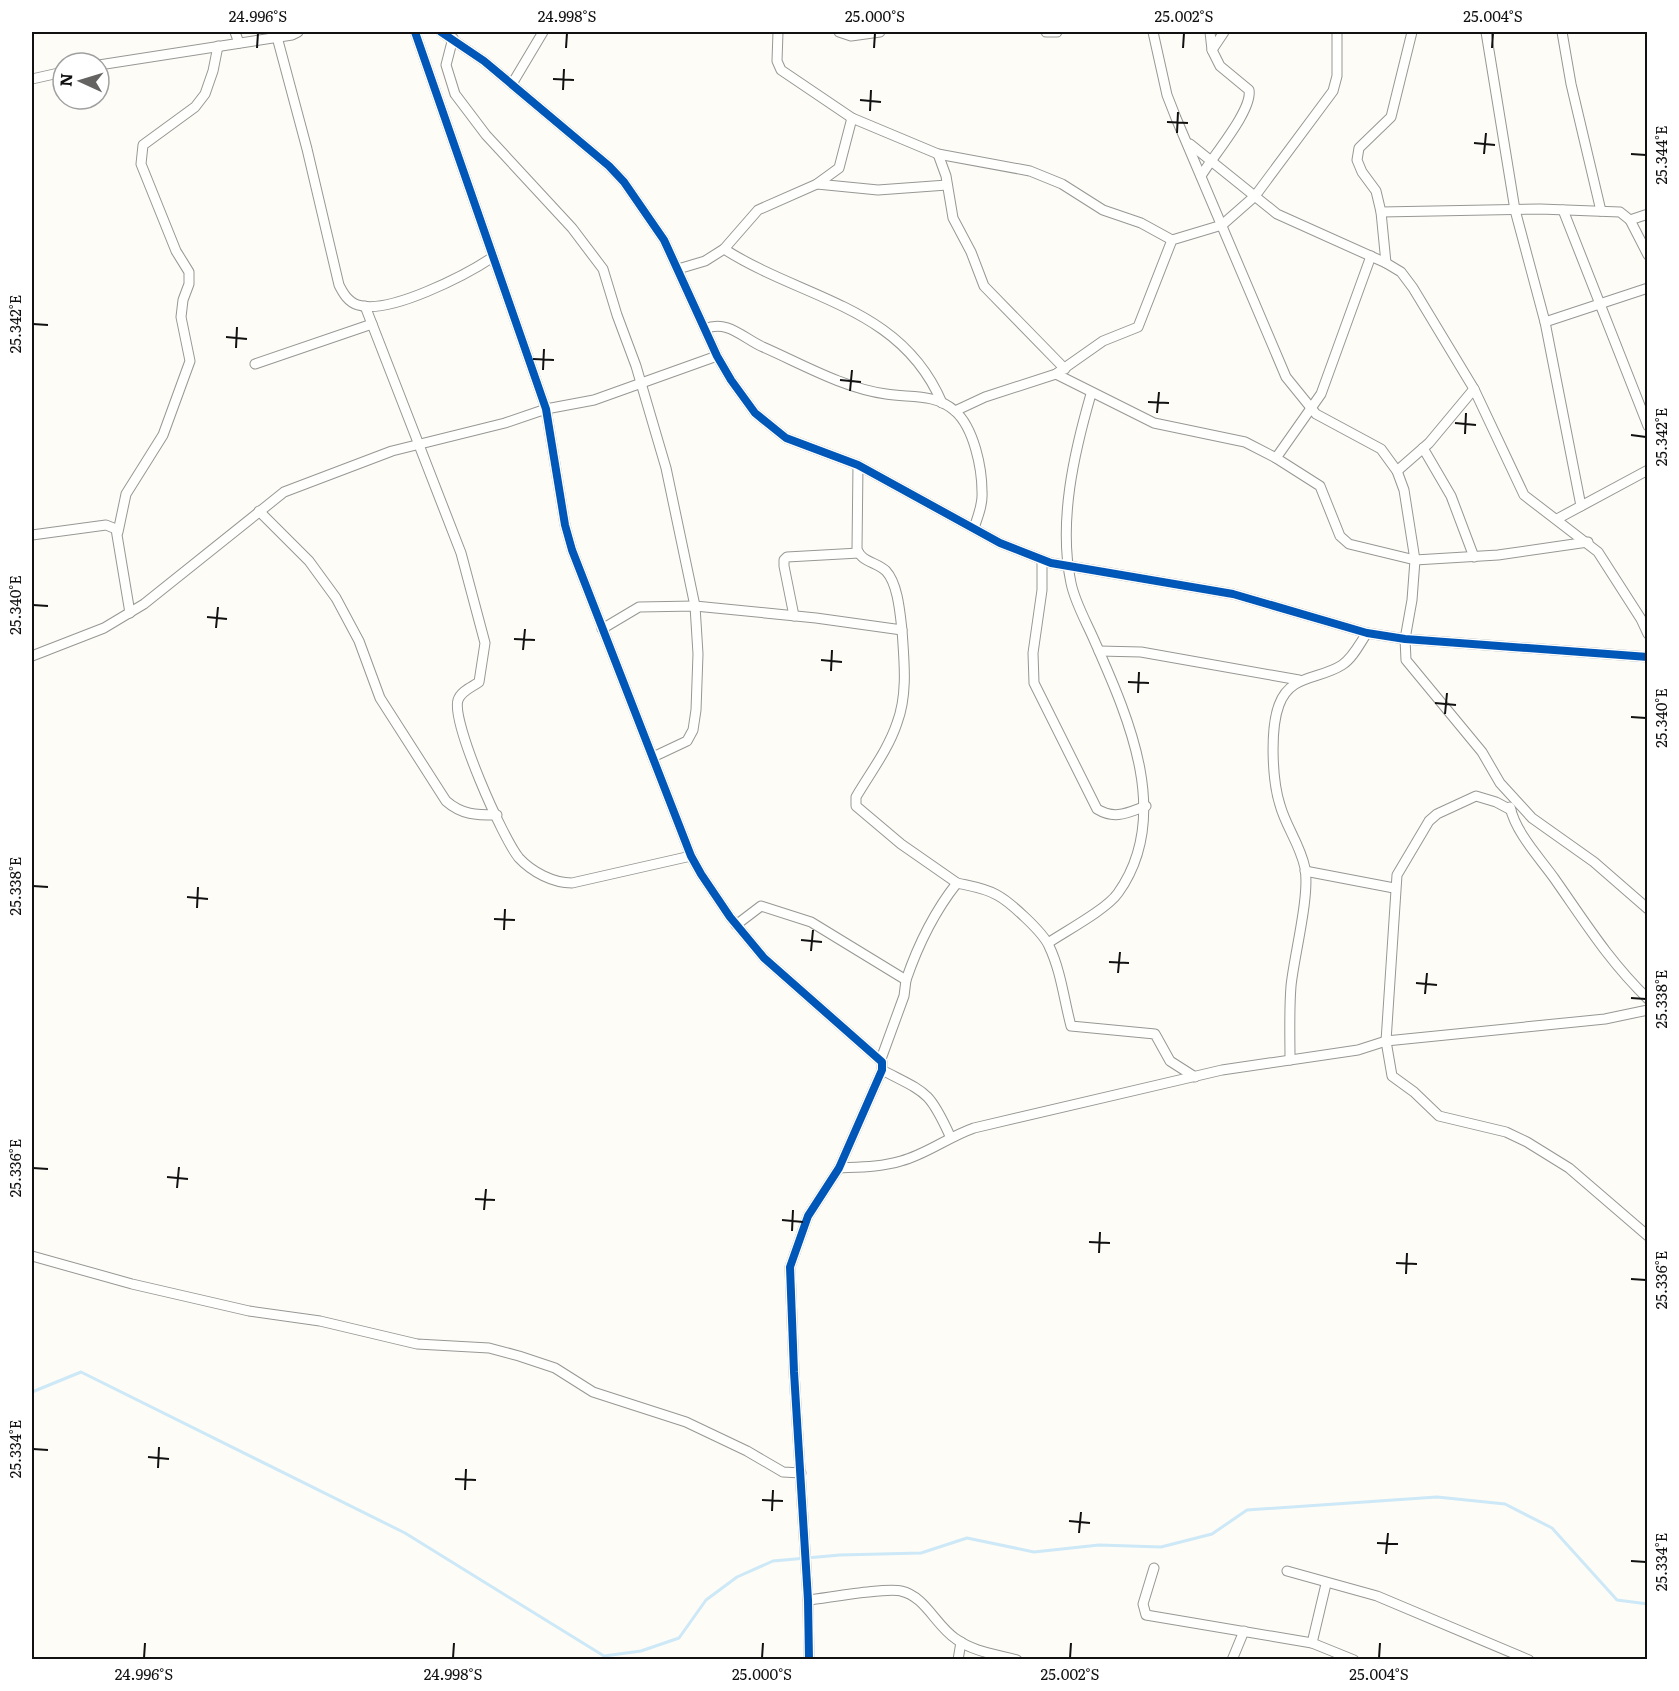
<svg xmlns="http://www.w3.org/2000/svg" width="1679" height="1691" viewBox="0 0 1679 1691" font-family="Literata,serif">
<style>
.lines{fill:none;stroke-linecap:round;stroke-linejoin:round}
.stream{stroke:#cde8f7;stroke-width:3}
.minor-casing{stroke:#979795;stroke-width:11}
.minor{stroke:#fffffe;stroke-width:9}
.cycleway-casing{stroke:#fff;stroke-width:11}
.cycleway{stroke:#0057b8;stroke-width:8}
.ticks{fill:none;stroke:#111;stroke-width:2}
.neatline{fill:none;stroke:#111;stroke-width:2}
.ticks-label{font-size:15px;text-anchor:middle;fill:#111}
</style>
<rect width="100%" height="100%" fill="#fdfcf7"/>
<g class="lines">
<polyline class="stream" points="32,1392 81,1372 405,1533 604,1656 641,1651 679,1638 706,1600 737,1577 773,1561 840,1555 921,1553 967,1538 1034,1552 1099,1545 1161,1547 1212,1534 1247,1510 1437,1497 1505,1504 1552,1528 1617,1600 1648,1604"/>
<defs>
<g id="minor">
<polyline points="235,32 239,43"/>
<polyline points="415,32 546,409 565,525 572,550 691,856 701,874 730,917 764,958 882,1062 882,1070 839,1168 808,1216 790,1267 794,1372 808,1600 809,1660"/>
<polyline points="441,32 484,61 609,166 624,182 664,240 717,356 731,380 755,413 786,438 858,465 1000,543 1051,563 1233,594 1367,633 1405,639 1648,657"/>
<polyline points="778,32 777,61 781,70 852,118 938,154 1030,171 1062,184 1103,210 1141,223 1172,240"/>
<polyline points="839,32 851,36 880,32"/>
<polyline points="1046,32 1057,32"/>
<polyline points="1153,32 1167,95 1176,118 1286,377 1316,414 1381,449 1397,471 1404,490 1415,560 1412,600 1405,639 1406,660 1482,752 1500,783 1532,818 1594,862 1648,909"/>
<polyline points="1486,32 1515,210 1545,322 1581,506"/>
<polyline points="1562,32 1571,84 1601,211"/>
<path d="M277 37 307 149 339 285C343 293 348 302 358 305 389 315 466 275 493 257"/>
<polyline points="453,38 446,65 455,94 486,135 572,228 603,269 617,315 636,366 666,468 695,606 698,654 696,710 693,730 687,741 653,757"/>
<polyline points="1212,50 1224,32"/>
<polyline points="99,65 292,35 298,32"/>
<polyline points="32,79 63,72"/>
<polyline points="512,84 543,32"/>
<polyline points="1190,144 1277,214 1386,263 1401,272 1413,288 1474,389 1524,495 1598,552 1641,619 1648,634"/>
<polyline points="938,154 946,176 953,218 971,252 984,286 1065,369"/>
<path d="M1201 176C1212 157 1253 110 1249 90L1220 66 1212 50 1210 32"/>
<polyline points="817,184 878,190 947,185"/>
<polyline points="1563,210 1648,426"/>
<polyline points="1381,212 1540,209 1620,212 1630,220 1648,255"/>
<polyline points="1630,220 1648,214"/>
<polyline points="724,249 758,210 817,184 839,168 852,118"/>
<polyline points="1386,263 1381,212 1376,191 1362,172 1357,160 1359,148 1391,117 1412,32"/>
<path d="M678 269 705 261 724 249C804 300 901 306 942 403"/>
<path d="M365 306 461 553 485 643 479 682C472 687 461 691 458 700 451 722 503 839 519 858 532 872 553 883 572 883L691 856"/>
<polyline points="1545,322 1648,288"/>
<path d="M705 329C727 319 743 338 763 347 802 364 843 388 886 394 910 398 935 393 955 411 974 428 982 468 982 492 983 504 978 516 974 528"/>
<polyline points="255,364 372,324"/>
<polyline points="1056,374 1154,423 1245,442 1276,458 1320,486 1340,536 1349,544 1415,560 1498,555 1588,542"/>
<polyline points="955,411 985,397 1056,374 1103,341 1138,327 1172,240 1222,225 1255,196 1333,91 1337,76 1337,32"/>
<polyline points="1423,448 1451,496 1474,557"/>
<polyline points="1276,458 1321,394 1371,256"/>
<polyline points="1397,471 1429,443 1474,389"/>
<path d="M259 511 309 561 336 598 359 641 380 698 446 801C462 815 476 815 497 815"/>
<polyline points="1557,519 1648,470"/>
<polyline points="118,532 126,494 163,435 190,361 181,317 183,300 189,284 189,272 176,251 141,164 143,145 195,107 205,94 213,71 218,46"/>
<polyline points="32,535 106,525 116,529 130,613"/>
<path d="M1042 560V590L1033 653 1034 683 1097 809C1115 820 1127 813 1146 806"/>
<polyline points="794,616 784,566 784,560 787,557 859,553"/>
<path d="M602 629 639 607 695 606 816 618 902 630C900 613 898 584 886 571 877 562 861 562 857 549L858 465"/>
<path d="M902 630C904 660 908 694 897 723 888 750 870 773 856 797V806L901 844 957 883"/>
<polyline points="1099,651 1141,652 1299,680"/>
<polyline points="32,656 104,628 144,604 284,492 392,451 505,423 546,409 594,400 717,356"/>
<path d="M1510 807C1516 833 1539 857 1554 878 1585 922 1608 960 1648 999"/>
<polyline points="1511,810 1496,802 1476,796 1437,814 1429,821 1397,875 1386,1041 1392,1076 1414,1092 1439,1116 1506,1132 1527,1142 1569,1168 1648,1236"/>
<polyline points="1305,871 1394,888"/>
<polyline points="736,925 761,906 811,922 906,980 904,996 881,1059"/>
<path d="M1048 943C1066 931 1107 909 1118 893 1173 816 1128 717 1095 642 1087 623 1075 603 1071 583 1058 522 1074 453 1091 394"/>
<path d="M906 980C918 945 934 912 957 883 970 886 985 888 997 895 1010 902 1043 932 1049 946 1061 971 1064 1000 1071 1026L1155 1034 1170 1061 1195 1077"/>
<path d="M1290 1060C1290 1035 1289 1011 1291 986 1294 956 1310 896 1305 868 1300 844 1286 827 1280 805 1272 780 1270 729 1279 705 1290 674 1319 680 1342 665 1353 658 1360 643 1367 633"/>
<path d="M882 1070C926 1093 929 1090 950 1136"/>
<path d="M839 1168C860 1167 881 1167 901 1161 927 1154 948 1137 974 1128L1222 1070 1358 1050 1386 1041 1605 1019 1648 1010"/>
<polyline points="32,1256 132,1284 249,1311 320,1321 417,1344 489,1348 519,1356 555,1368 593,1392 686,1422 747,1451 783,1472 801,1473"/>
<polyline points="1154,1568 1143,1604 1146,1615 1312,1643 1354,1660"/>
<polyline points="1287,1571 1377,1596 1529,1660"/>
<path d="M808 1600C827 1598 887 1587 901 1591 925 1596 936 1626 956 1639 974 1652 996 1654 1017 1660"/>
<polyline points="1312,1643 1326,1584"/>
<polyline points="958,1660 961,1642"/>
<polyline points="1232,1660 1244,1631"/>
</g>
</defs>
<use href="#minor" class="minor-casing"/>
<use href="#minor" class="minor"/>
<defs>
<g id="cycleway">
<polyline points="415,32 546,409 565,525 572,550 691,856 701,874 730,917 764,958 882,1062 882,1070 839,1168 808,1216 790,1267 794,1372 808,1600 809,1660"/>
<polyline points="441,32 484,61 609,166 624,182 664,240 717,356 731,380 755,413 786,438 858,465 1000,543 1051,563 1233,594 1367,633 1405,639 1648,657"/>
</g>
</defs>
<use href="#cycleway" class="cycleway-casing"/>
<use href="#cycleway" class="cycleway"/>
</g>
<path class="ticks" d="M257 48 258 33M566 48 567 33M874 48 875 33M1183 48 1184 33M1492 48 1493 33M553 79 574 80M563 90 564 69M860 100 881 102M870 111 871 90M1167 122 1188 123M1177 133 1178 112M1474 143 1495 145M1484 154 1486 133M1631 154 1646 155M33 324 48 325M226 337 247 339M236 348 237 327M533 359 554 360M543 370 544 349M840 380 861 382M850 391 852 370M1148 402 1169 403M1157 413 1159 392M1455 423 1476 425M1465 434 1466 413M1631 435 1646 437M33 605 48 606M207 617 227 619M216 628 218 607M514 639 535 640M523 650 525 629M821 660 842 662M831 671 832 650M1128 682 1149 683M1138 693 1139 672M1435 703 1456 705M1445 714 1447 693M1631 717 1646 718M33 886 48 887M187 897 208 899M197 908 198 887M494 919 515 920M504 930 505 909M801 940 822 942M811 951 813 930M1109 962 1129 963M1118 973 1120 952M1416 983 1437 985M1425 994 1427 973M1631 998 1646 999M33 1168 48 1169M167 1177 188 1179M177 1188 179 1167M475 1199 495 1200M484 1210 486 1189M782 1220 803 1222M792 1231 793 1210M1089 1242 1110 1243M1099 1253 1100 1232M1396 1263 1417 1264M1406 1274 1407 1253M1631 1279 1646 1280M33 1449 48 1450M148 1457 169 1459M158 1468 159 1447M455 1479 476 1480M465 1490 466 1469M762 1500 783 1501M772 1511 773 1490M1069 1521 1090 1523M1079 1533 1081 1512M1377 1543 1398 1544M1386 1554 1388 1533M1631 1561 1646 1562M144 1658 145 1643M453 1658 454 1643M762 1658 763 1643M1070 1658 1071 1643M1379 1658 1380 1643"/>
<rect width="1679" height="1691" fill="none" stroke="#ffffff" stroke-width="66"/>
<g transform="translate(81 81) rotate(274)"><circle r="28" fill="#ffffff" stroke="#a0a0a0" stroke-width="1.5"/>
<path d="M0-4.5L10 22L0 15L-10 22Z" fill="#646362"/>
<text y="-9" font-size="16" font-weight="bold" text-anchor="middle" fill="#111111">N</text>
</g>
<rect x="33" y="33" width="1613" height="1625" class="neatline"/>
<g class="ticks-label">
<text x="258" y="22">24.996°S</text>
<text x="567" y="22">24.998°S</text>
<text x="875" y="22">25.000°S</text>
<text x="1184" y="22">25.002°S</text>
<text x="1493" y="22">25.004°S</text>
<text transform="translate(1662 155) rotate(-90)" y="5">25.344°E</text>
<text transform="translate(16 324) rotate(-90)" y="5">25.342°E</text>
<text transform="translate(1662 437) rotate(-90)" y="5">25.342°E</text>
<text transform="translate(16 605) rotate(-90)" y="5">25.340°E</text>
<text transform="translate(1662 718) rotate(-90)" y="5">25.340°E</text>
<text transform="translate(16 886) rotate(-90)" y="5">25.338°E</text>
<text transform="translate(1662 999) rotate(-90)" y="5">25.338°E</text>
<text transform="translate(16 1168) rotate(-90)" y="5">25.336°E</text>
<text transform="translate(1662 1280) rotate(-90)" y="5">25.336°E</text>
<text transform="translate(16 1449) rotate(-90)" y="5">25.334°E</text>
<text transform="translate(1662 1562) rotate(-90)" y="5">25.334°E</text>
<text x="144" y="1680">24.996°S</text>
<text x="453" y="1680">24.998°S</text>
<text x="762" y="1680">25.000°S</text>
<text x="1070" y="1680">25.002°S</text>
<text x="1379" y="1680">25.004°S</text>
</g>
</svg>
